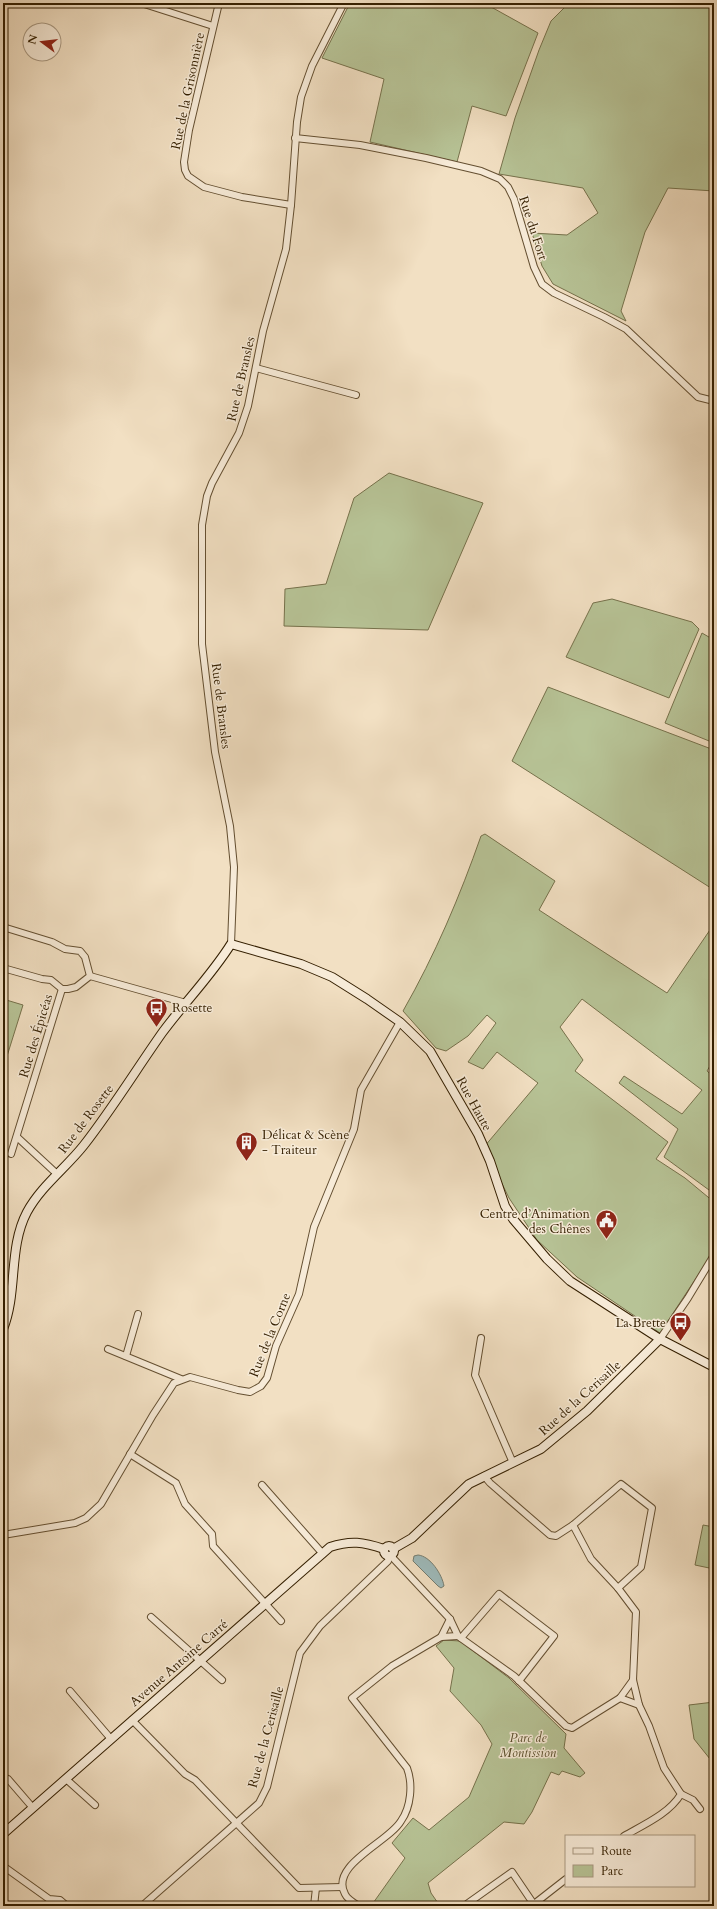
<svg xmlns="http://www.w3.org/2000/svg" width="717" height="1909" viewBox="0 0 717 1909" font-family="Cardo,serif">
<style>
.green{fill:#b7c396;stroke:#76714b}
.water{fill:#9ebbbc;stroke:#747d71}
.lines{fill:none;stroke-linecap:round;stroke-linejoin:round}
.street-casing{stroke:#644f31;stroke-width:8}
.secondary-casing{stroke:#341f00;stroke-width:10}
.street{stroke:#f7ebd8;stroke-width:6}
.secondary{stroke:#f7ebd8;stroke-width:8}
.labels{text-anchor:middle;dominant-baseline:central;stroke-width:3;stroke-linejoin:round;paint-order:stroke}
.street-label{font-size:13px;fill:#341f00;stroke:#f7ebd8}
.poi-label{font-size:13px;fill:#341f00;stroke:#f7ebd8;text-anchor:start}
.park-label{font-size:13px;font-style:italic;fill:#5b502d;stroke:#f7ebd8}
</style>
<rect width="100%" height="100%" fill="#f2e0c3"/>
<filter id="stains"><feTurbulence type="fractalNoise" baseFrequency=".005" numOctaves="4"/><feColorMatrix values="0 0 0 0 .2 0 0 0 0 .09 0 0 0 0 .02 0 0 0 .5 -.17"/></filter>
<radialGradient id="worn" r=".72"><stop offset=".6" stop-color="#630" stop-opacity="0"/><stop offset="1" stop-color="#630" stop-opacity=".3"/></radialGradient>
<g class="green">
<polygon points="350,3 484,3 538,33 506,116 472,106 457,162 370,142 384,79 322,58"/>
<polygon points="569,3 714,3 714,191 668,188 645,232 621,311 626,321 553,284 542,266 532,233 567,235 598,213 583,188 499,174 515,118 539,50 551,21"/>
<polygon points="389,473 483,503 428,630 284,626 285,589 326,584 354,498"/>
<polygon points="612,599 692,622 699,629 669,698 566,657 593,603"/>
<polygon points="702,633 714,640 714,743 665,723"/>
<polygon points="548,687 714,750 714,890 512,761"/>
<path d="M485 834 555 881 539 910 667 993 714 924V1059L707 1071 714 1077V1183L709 1190 664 1157 678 1129 619 1083 624 1076 682 1114 702 1090 582 999 560 1027 583 1060 575 1071 668 1142 656 1159 685 1178 714 1202V1251L660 1333 577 1277 537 1240 509 1198 484 1147 538 1083 497 1052 483 1069 468 1062 496 1023 487 1015 468 1036 446 1051 436 1048 403 1011C435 955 460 896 481 836Z"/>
<polygon points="3,999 23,1005 3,1069"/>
<polygon points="703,1525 714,1527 714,1569 695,1565"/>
<polygon points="444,1640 460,1641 509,1678 566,1734 564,1748 585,1773 580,1777 562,1771 559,1775 551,1772 532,1812 524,1824 504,1822 428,1883 431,1893 440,1906 371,1906 405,1858 392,1843 413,1818 429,1830 469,1797 492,1744 481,1725 450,1691 454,1668 436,1646"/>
<polygon points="714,1702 714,1764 694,1739 689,1705"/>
</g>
<path class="water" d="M418 1555C430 1556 442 1574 444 1586L441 1588 438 1586 413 1561 414 1556Z"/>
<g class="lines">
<defs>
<g id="street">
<polyline points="141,3 213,26"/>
<polyline points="219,3 189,130 184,162 185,170 188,176 204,187 242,197 291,205"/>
<polyline points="295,138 360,145 426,158 481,171 500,179 508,187 514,199 534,267 542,284 554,293 604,317 626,329 698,397 714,401"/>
<polyline points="256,368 356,395"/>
<polyline points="3,927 52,942 65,949 80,951 85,957 90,976 76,987 68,989 62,989 51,980 42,979 3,968"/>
<polyline points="231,944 234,867 230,826 215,752 202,644 202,525 207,496 212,483 239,433 248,406 263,331 286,249 291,205 297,122 301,97 312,66 344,3"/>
<polyline points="90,976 186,1003"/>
<polyline points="17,1137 57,1174"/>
<polyline points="11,1154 62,989"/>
<polyline points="481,1338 475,1375 513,1463"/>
<polyline points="660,1339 688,1298 714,1255"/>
<polyline points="108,1349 181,1379"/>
<polyline points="126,1356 138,1314"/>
<polyline points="130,1454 176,1483 185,1504 212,1534 213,1546 281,1621"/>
<polyline points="484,1476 490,1483 550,1535 556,1536 573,1525 621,1484 652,1508 641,1567 618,1588"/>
<polyline points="262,1485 323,1554"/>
<path d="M573 1525 591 1559 618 1588 636 1612 633 1680 639 1705 649 1726 664 1768 681 1794C669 1814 643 1825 624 1836"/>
<polyline points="3,1535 75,1523 86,1518 101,1504 153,1415 174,1383 190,1377 238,1390 250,1392 261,1386 267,1378 276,1346 299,1294 314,1227 354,1129 361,1090 400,1022"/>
<polyline points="391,1556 450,1619 458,1636 514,1676 566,1726 572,1728 620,1698 633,1680"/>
<polyline points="151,1617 222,1680"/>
<polyline points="441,1637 450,1619"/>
<polyline points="461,1638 499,1594 554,1636 519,1681"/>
<polyline points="70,1691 111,1739"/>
<polyline points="620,1698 639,1705"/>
<polyline points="132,1720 185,1774 195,1780 299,1888 342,1887"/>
<polyline points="3,1777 8,1779 33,1808"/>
<polyline points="66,1779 95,1805"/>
<polyline points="681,1794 693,1800 700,1809"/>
<polyline points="3,1866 49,1899 60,1900 67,1906"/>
<polyline points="534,1904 566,1879"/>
<polyline points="142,1906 259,1803 267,1787 300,1653 320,1626 388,1561 389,1557"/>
<polyline points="314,1906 316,1888"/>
<path d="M359 1906C354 1903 347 1899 345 1894 329 1865 389 1842 401 1821 411 1807 413 1784 407 1768L352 1698 392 1666 441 1637 458 1636"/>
<polyline points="464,1906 512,1872 535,1906"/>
</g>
<g id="secondary">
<path d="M3 1329C18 1292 8 1248 27 1212 41 1186 66 1168 84 1145 112 1109 136 1070 162 1033 184 1003 211 976 231 944L301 964 332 977 367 999 400 1022 430 1051 478 1134 490 1161 505 1206 513 1219 547 1259 570 1281 660 1339 714 1367"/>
<circle cx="389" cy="1551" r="5"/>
<polyline points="393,1549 412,1538 469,1484 541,1449 587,1411 660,1339"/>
<path d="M3 1834 330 1547C351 1540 363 1542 384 1549"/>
</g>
</defs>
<use href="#street" class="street-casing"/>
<use href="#secondary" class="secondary-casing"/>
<use href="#street" class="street"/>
<use href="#secondary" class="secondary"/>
</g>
<defs>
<symbol id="bus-pin" viewBox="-11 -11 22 30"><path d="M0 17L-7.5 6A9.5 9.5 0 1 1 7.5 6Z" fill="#8f2418" stroke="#f7ebd8"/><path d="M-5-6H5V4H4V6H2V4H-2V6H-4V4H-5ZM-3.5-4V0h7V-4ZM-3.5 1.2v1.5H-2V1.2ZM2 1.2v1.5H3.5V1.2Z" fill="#fff"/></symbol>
<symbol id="building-pin" viewBox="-11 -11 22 30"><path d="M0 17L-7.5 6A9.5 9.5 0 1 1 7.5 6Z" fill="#8f2418" stroke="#f7ebd8"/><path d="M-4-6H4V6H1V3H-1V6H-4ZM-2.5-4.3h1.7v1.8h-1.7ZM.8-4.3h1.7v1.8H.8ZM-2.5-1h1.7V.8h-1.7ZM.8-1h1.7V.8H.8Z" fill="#fff"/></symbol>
<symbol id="civic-pin" viewBox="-11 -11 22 30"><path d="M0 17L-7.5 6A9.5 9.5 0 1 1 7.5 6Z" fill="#8f2418" stroke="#f7ebd8"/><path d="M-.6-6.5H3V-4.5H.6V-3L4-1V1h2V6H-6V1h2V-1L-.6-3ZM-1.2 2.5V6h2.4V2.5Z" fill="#fff"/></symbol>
</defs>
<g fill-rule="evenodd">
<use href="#bus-pin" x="144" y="996" width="25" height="34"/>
<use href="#building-pin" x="234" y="1130" width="25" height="34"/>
<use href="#civic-pin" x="594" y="1208" width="25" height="34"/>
<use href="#bus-pin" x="668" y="1310" width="25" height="34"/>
</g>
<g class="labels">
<g class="street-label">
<text transform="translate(188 91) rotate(-78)">Rue de la Grisonnière</text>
<text transform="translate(533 228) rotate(72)">Rue du Fort</text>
<text transform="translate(241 379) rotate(-77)">Rue de Bransles</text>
<text transform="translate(221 706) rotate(83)">Rue de Bransles</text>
<text transform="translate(36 1036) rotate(-73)">Rue des Épicéas</text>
<text transform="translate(474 1104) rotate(61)">Rue Haute</text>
<text transform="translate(86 1119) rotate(-53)">Rue de Rosette</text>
<text transform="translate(270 1335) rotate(-68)">Rue de la Corne</text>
<text transform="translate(580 1398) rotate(-42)">Rue de la Cerisaille</text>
<text transform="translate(179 1663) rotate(-41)">Avenue Antoine Carré</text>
<text transform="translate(266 1737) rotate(-75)">Rue de la Cerisaille</text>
</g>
<g class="poi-label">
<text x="172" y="1008">Rosette</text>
<text x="262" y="1135">Délicat &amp; Scène<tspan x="262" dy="15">- Traiteur</tspan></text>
<text x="590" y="1214" text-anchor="end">Centre d’Animation<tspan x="590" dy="15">des Chênes</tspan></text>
<text x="666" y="1323" text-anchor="end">La Brette</text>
</g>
<g class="park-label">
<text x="528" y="1738">Parc de<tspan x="528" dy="15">Montission</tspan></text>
</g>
</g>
<rect width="717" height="1909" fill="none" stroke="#f2e0c3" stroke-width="16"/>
<rect x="4" y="4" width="709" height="1901" fill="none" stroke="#341f00" stroke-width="2"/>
<rect x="8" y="8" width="701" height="1893" fill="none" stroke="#341f00"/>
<rect x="565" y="1835" width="130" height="52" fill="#f7ebd8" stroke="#a99982"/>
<rect x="573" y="1848" width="20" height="6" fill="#f7ebd8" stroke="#a99982"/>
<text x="601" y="1855" font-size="12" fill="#341f00">Route</text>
<rect x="573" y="1865" width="20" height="12" fill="#b7c396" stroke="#a99982"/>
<text x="601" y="1875" font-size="12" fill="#341f00">Parc</text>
<g transform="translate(42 42) rotate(285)"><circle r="19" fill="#f7ebd8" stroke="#a99982"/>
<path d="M0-3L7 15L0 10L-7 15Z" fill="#8f2418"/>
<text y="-6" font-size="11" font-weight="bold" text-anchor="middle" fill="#341f00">N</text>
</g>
<rect width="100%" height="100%" filter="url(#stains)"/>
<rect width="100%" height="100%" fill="url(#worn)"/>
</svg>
